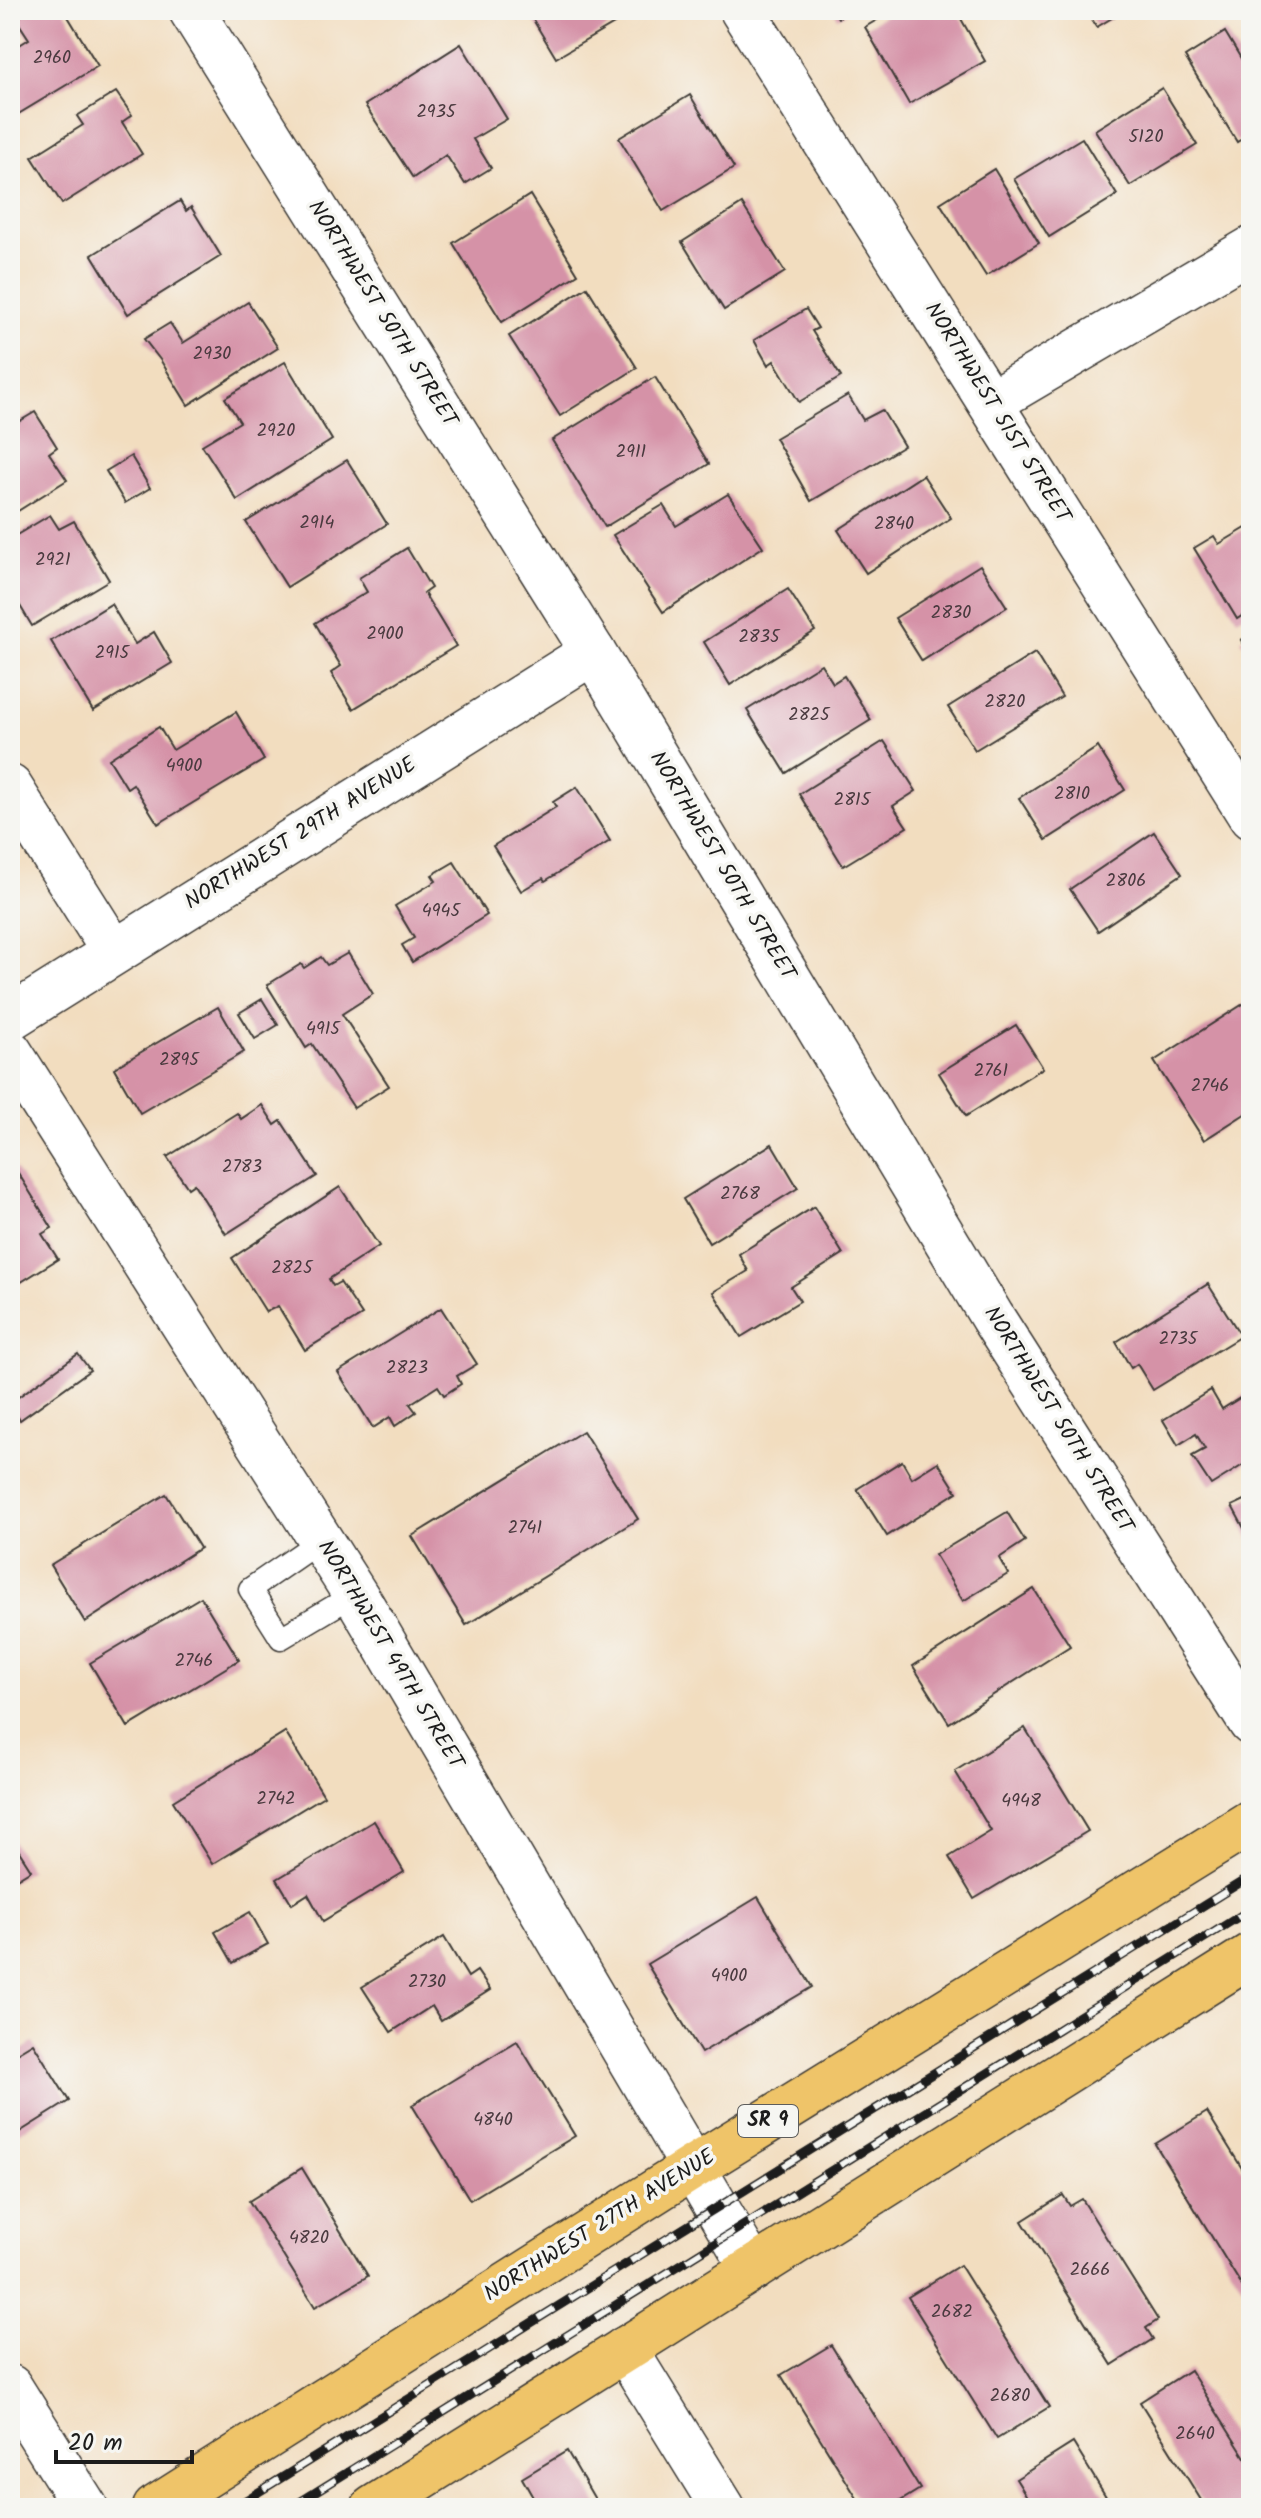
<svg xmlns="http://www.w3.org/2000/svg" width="1261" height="2518" viewBox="0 0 1261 2518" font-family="Kalam,sans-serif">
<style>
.building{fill:#d592a7}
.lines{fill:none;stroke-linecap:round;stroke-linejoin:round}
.lane-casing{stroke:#3c3934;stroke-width:25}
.street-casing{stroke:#3c3934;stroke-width:47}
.primary-casing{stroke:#3c3934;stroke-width:47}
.lane{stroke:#fff;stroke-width:22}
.street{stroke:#fff;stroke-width:44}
.primary{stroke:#efc469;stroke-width:44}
.rail-casing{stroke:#1c1c1c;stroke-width:9}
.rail{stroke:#f6f6f2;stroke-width:6;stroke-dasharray:18;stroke-linecap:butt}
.labels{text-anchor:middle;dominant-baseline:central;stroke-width:7;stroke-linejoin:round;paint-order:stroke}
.number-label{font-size:18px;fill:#4a3a3f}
.shield{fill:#f6f6f2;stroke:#5d5d5c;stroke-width:2}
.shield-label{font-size:20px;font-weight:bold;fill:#1c1c1c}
.street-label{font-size:22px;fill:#1c1c1c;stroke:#f6f6f2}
</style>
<rect width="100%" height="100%" fill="#f6f6f2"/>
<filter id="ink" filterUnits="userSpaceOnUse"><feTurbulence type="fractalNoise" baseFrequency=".0125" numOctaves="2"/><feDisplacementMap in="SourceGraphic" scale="16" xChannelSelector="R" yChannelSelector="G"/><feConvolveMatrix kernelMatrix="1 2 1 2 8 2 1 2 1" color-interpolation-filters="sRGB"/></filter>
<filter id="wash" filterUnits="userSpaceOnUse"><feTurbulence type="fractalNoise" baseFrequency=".006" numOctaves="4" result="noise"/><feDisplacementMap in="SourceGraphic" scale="32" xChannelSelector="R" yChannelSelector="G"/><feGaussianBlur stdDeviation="1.8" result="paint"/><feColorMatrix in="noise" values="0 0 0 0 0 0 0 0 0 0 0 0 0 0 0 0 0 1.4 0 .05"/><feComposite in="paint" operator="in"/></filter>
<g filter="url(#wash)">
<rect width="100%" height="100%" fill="#f2ddbf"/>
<g id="blocks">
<g class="building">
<polygon points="30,10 64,10 98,66 10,119 10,51 29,39 16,19"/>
<polygon points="535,10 629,10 631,14 556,58 529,13"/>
<polygon points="833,10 851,10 838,18"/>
<polygon points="894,10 956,10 985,61 909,104 865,27"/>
<polygon points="1086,10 1125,10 1097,27"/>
<polygon points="1225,32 1251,75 1251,133 1237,142 1185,57"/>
<polygon points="461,44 507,119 473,139 491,168 465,184 446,155 413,178 365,105"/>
<polygon points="1162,88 1197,145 1130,186 1095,130"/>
<polygon points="116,92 132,115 122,122 142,154 62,204 32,157 83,125 77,116"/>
<polygon points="690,95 734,168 663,211 619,138"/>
<polygon points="1082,138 1117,195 1049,237 1014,179"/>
<polygon points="994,169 1039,243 986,276 940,203"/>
<polygon points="530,195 578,274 502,322 453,243"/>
<polygon points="180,201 186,211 191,207 221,256 128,314 92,255"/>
<polygon points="742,204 785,272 724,310 682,242"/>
<polygon points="587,287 637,368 560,416 509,336"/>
<polygon points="248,302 278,348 188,405 161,361 144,339 170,323 183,343"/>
<polygon points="806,309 818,328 812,331 841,377 799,402 774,361 768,365 754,340"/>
<polygon points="285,362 332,440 237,500 202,445 240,422 225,398"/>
<polygon points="655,377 709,464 605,527 552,440"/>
<polygon points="848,395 863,420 882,410 904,446 811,501 775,438"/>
<polygon points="35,412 57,447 49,453 67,480 10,516 10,427"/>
<polygon points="131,456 150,488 125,503 106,471"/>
<polygon points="347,460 387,524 287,587 246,522"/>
<polygon points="923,475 951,518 866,573 838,530"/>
<polygon points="728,494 763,547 663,612 613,535 663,505 676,526"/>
<polygon points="50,515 59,529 74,521 109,580 32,626 10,589 10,539"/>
<polygon points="1251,525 1251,610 1237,619 1194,548 1214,536 1219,544"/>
<polygon points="407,548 431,588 424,593 456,646 353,709 331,673 341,666 315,623 367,592 359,578"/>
<polygon points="980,565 1007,607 922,661 895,618"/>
<polygon points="788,589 815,631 730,685 704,642"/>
<polygon points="111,604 135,644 154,632 172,663 93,711 51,641"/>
<polygon points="1251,634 1251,656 1241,640"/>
<polygon points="1035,653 1062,697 975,750 948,707"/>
<polygon points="821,664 833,683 844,676 871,720 786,773 747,710"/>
<polygon points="236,712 264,760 158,824 133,784 127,788 109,759 159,727 173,750"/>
<polygon points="884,741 916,791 893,806 907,827 843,866 799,794"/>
<polygon points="1098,747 1125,790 1046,840 1019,798"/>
<polygon points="577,787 610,841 545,881 543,878 521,891 493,846 556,807 553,802"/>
<polygon points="1154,832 1182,874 1098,931 1070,889"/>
<polygon points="454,862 487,915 412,962 402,945 414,938 395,906 436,881 432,875"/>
<polygon points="348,953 373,994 342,1014 389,1086 354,1108 312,1044 306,1048 267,985 301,964 304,968 321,957 327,965"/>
<polygon points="262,999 278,1025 255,1039 239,1013"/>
<polygon points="1251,999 1251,1110 1204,1140 1154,1061"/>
<polygon points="218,1007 244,1052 140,1113 114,1068"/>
<polygon points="1016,1025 1043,1068 966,1116 939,1073"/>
<polygon points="262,1105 275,1125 281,1121 317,1176 226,1234 194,1184 188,1188 167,1157 237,1113 241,1119"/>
<polygon points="772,1144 798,1188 709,1243 683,1199"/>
<polygon points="15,1168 52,1228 42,1234 58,1259 10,1289 10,1171"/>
<polygon points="340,1187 379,1246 329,1279 333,1286 340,1282 362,1315 305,1350 278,1306 266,1312 232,1258"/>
<polygon points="814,1207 843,1254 791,1287 800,1301 741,1337 713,1292 748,1271 739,1254"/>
<polygon points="1208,1284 1241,1336 1153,1390 1137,1364 1131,1368 1116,1342"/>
<polygon points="441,1308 477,1364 457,1376 461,1384 444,1395 438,1386 410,1404 416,1412 395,1426 390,1417 373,1428 338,1372"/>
<polygon points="78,1354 90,1370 20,1420 10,1406 10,1403"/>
<polygon points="1211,1390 1222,1409 1251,1391 1251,1460 1211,1485 1192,1456 1205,1449 1196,1434 1178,1445 1163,1420"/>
<polygon points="583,1431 638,1519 466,1625 412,1536"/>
<polygon points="902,1461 912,1478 938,1462 957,1492 887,1536 857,1489"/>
<polygon points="166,1494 200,1548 85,1622 50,1565"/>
<polygon points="1251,1497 1251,1541 1232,1506"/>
<polygon points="1007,1512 1025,1541 999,1558 1008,1574 963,1601 935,1555"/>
<polygon points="1034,1589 1070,1646 949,1723 913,1666"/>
<polygon points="201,1597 239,1660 128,1727 90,1663"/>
<polygon points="1025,1728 1088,1831 974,1899 949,1857 991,1831 955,1771"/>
<polygon points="285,1732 324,1796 212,1864 173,1801"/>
<polygon points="374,1821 404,1872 323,1921 308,1894 292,1904 277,1879"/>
<polygon points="10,1837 31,1870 10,1883"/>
<polygon points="758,1897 812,1987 701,2053 647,1964"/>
<polygon points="250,1912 268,1944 233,1963 215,1932"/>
<polygon points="444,1937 468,1977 477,1971 490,1990 441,2021 432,2006 391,2032 362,1987"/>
<polygon points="517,2041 575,2136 470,2200 412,2105"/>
<polygon points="33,2043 69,2101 10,2138 10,2057"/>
<polygon points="1207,2112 1251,2183 1251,2280 1242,2286 1155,2144"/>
<polygon points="302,2168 368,2276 315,2307 249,2201"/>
<polygon points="1063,2195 1070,2206 1082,2199 1158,2320 1146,2328 1153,2339 1112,2365 1022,2221"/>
<polygon points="960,2265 1049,2407 997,2439 908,2297"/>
<polygon points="831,2345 920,2489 889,2508 863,2508 781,2375"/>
<polygon points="1190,2370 1251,2467 1251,2508 1206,2508 1140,2402"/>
<polygon points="1073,2443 1113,2508 1034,2508 1016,2479"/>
<polygon points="567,2451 600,2508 539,2508 522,2478"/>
</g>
</g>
</g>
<g filter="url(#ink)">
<use href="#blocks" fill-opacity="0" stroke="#3c3934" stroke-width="2"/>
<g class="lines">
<defs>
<polyline id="lane" points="321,1540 250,1589 281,1638 355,1594"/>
<g id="street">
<polyline points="191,10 593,652 992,1317 1251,1723"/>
<polyline points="742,10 1251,817"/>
<polyline points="991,402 1251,249"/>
<polyline points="10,787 114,952"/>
<polyline points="10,1018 593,652"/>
<polyline points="10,1052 360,1602 753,2269"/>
<polyline points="625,2349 723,2508"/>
<polyline points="10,2387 86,2508"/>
</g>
<g id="primary">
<polyline points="155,2508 692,2168 1251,1822"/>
<polyline points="373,2508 1251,1955"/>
</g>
</defs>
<use href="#lane" class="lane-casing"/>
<use href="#street" class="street-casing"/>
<use href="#primary" class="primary-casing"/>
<use href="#lane" class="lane"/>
<use href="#street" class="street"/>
<use href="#primary" class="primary"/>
<defs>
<g id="rail">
<polyline points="233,2508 1251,1876"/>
<polyline points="290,2508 1251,1909"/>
</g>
</defs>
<use href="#rail" class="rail-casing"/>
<use href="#rail" class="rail"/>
</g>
</g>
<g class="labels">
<g class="number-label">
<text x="52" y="58">2960</text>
<text x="436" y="112">2935</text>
<text x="1146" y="137">5120</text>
<text x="212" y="354">2930</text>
<text x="276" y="431">2920</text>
<text x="631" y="452">2911</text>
<text x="317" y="523">2914</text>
<text x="894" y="524">2840</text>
<text x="53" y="560">2921</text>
<text x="951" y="613">2830</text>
<text x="385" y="634">2900</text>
<text x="759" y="637">2835</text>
<text x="112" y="653">2915</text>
<text x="1005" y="702">2820</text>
<text x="809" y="715">2825</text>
<text x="184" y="766">4900</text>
<text x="1072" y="794">2810</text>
<text x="852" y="800">2815</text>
<text x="1126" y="881">2806</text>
<text x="441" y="911">4945</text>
<text x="323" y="1029">4915</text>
<text x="179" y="1060">2895</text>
<text x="991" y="1071">2761</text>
<text x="1210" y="1086">2746</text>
<text x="242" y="1167">2783</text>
<text x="740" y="1194">2768</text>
<text x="292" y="1268">2825</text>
<text x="1178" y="1339">2735</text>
<text x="407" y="1368">2823</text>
<text x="525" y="1528">2741</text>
<text x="194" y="1661">2746</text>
<text x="276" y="1799">2742</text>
<text x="1021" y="1801">4948</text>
<text x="729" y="1976">4900</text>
<text x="427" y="1982">2730</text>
<text x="493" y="2120">4840</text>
<text x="309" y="2238">4820</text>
<text x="1090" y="2270">2666</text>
<text x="952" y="2312">2682</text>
<text x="1010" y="2396">2680</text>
<text x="1195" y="2434">2640</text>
</g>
<rect class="shield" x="738" y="2105" width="60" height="32" rx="6"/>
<g class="shield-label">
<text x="768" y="2121">SR 9</text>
</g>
<g class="street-label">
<text transform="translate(382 314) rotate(58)">NORTHWEST 50TH STREET</text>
<text transform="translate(997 413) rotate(58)">NORTHWEST 51ST STREET</text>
<text transform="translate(301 834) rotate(-32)">NORTHWEST 29TH AVENUE</text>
<text transform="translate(722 866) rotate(59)">NORTHWEST 50TH STREET</text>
<text transform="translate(1058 1420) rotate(58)">NORTHWEST 50TH STREET</text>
<text transform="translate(390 1655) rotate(59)">NORTHWEST 49TH STREET</text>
<text transform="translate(600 2226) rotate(-32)">NORTHWEST 27TH AVENUE</text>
</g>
</g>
<rect width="1261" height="2518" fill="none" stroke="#f6f6f2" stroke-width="40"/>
<path d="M56 2450v12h136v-12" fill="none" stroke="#1c1c1c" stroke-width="4"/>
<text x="68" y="2450" font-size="24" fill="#1c1c1c" stroke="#f6f6f2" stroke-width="6" paint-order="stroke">20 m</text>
</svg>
